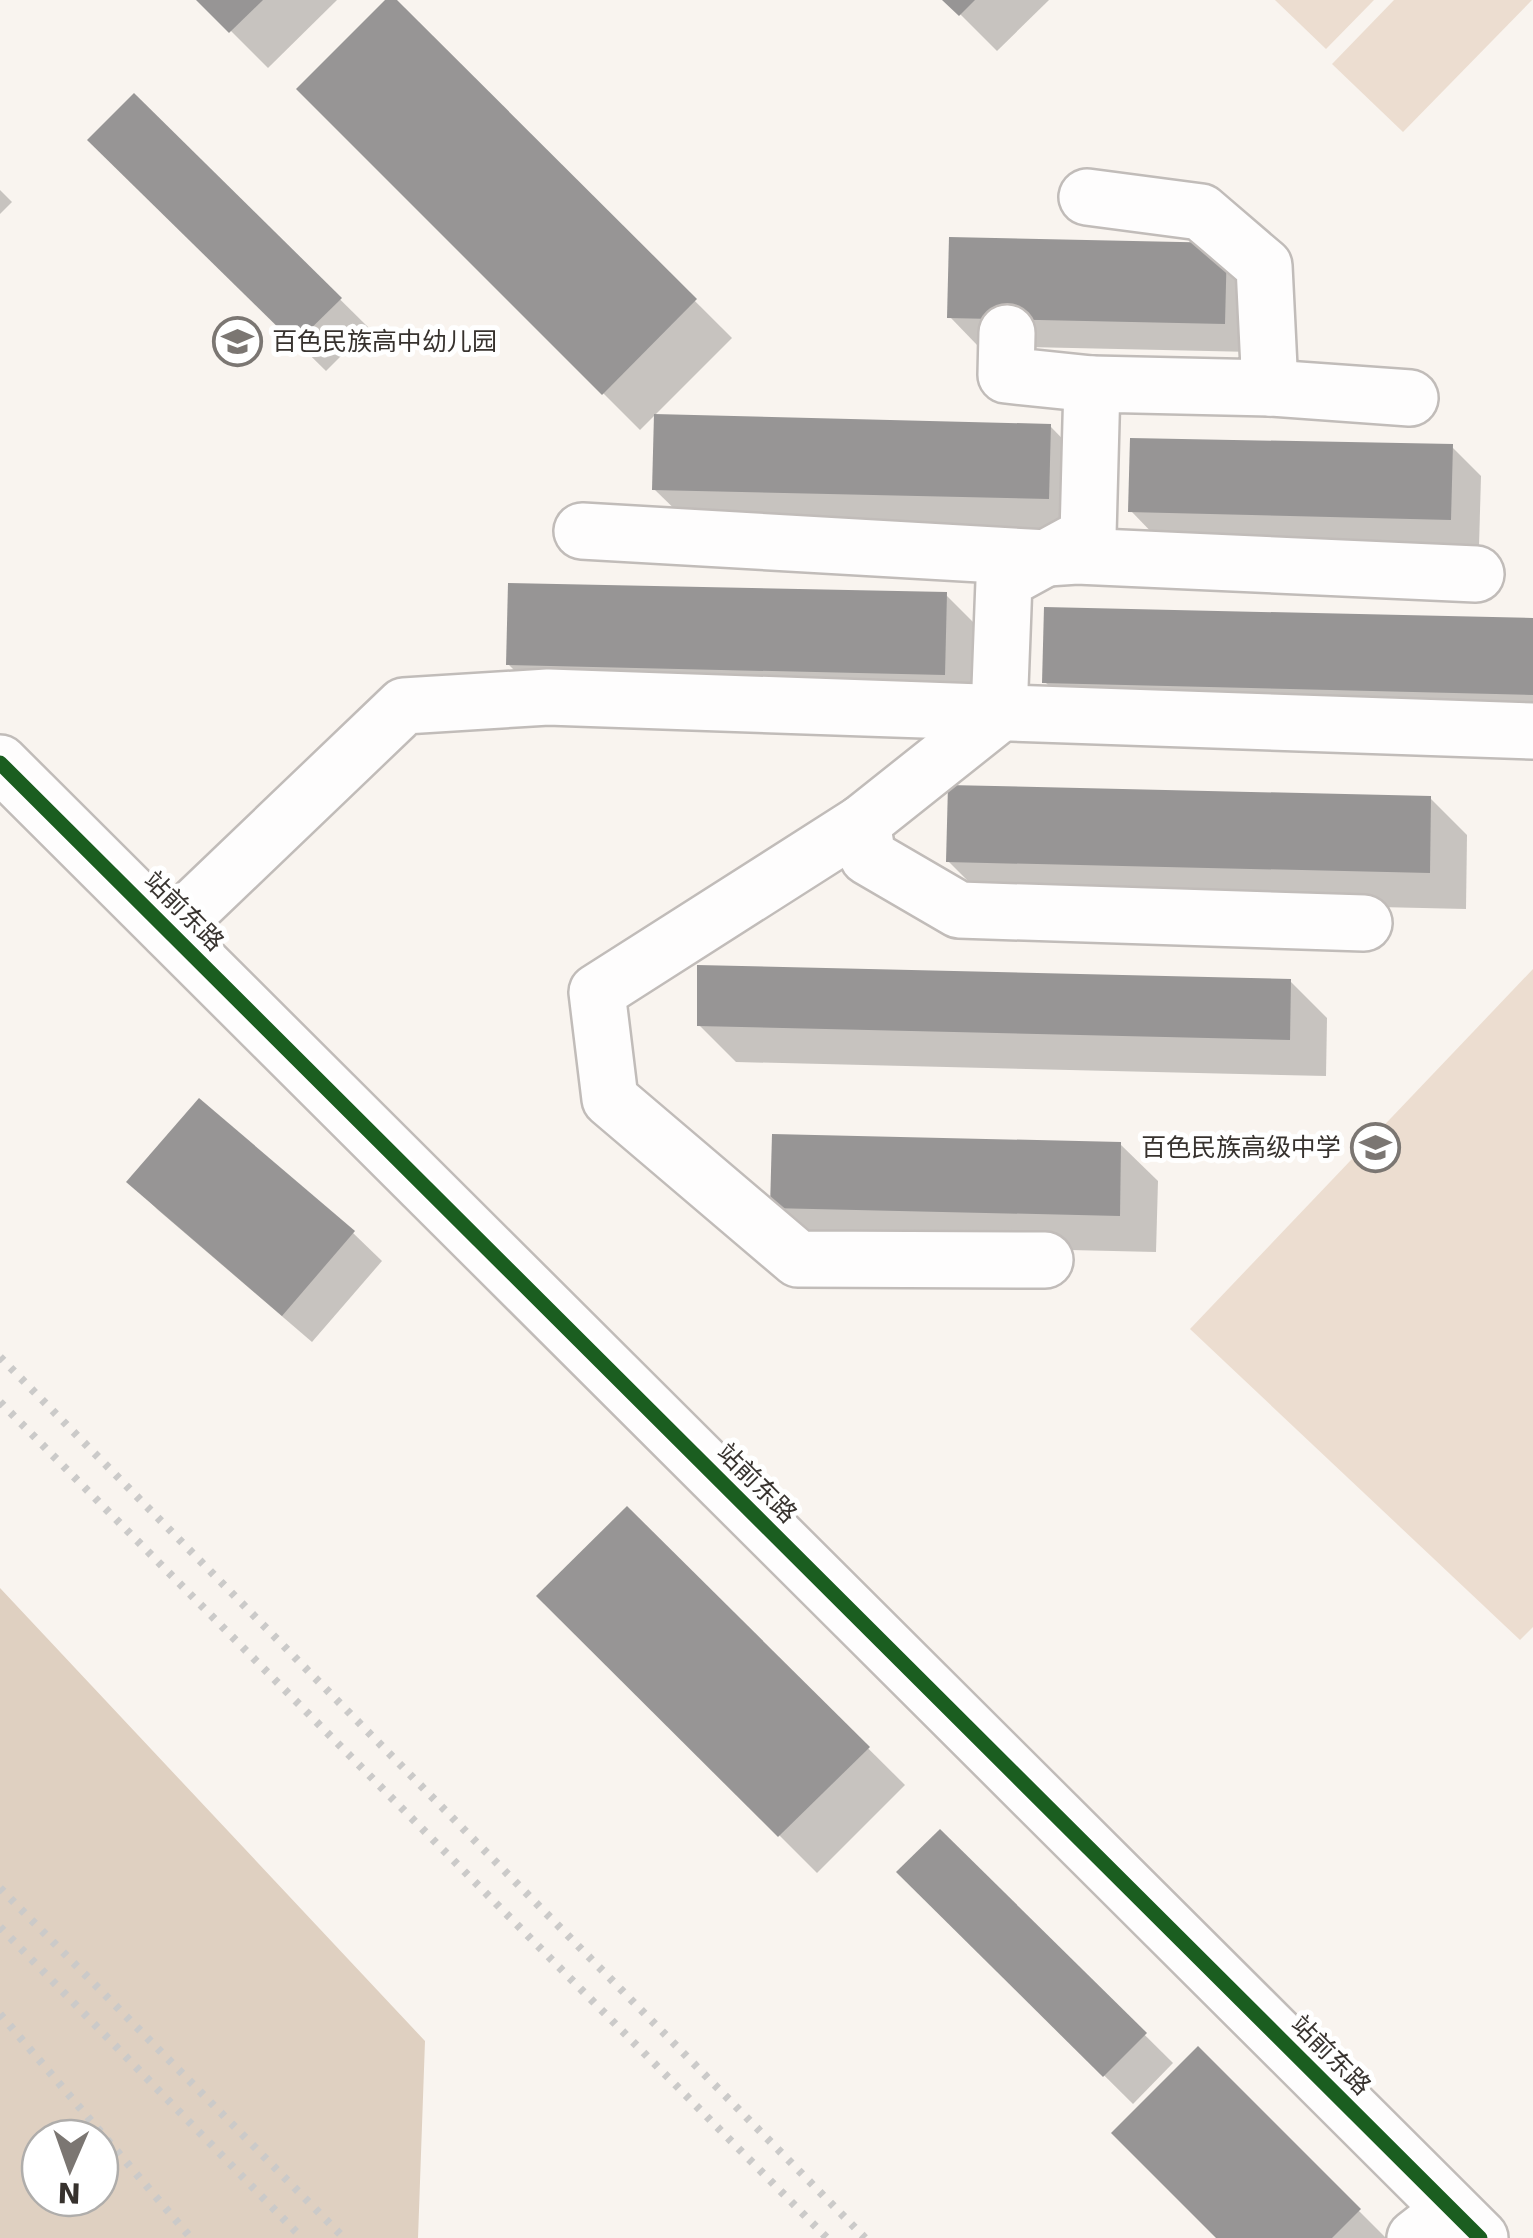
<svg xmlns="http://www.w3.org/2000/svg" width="1533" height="2238" viewBox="0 0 1533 2238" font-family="'DejaVu Sans','Noto Sans SC',sans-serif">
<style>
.green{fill:#ecddd0}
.forest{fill:#dfd0c1;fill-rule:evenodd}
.shadow{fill:#0003}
.building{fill:#979595}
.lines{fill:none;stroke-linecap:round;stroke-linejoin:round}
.minor-casing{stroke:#c1bcb9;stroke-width:60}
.minor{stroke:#fefdfd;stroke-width:55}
.rail{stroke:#cbcac9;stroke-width:8;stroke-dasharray:5 10;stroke-linecap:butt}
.cycleway-casing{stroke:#fff;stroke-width:21}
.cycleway{stroke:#1b5e20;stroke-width:15}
.labels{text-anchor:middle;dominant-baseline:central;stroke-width:10;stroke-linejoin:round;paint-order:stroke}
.poi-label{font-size:25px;fill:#37322e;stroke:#fff;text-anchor:start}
.street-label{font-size:25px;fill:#37322e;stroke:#fff}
</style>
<rect width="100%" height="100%" fill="#f9f4ef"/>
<g class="green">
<polygon points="1275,0 1374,0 1326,49"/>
<polygon points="1394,0 1532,0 1403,132 1332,64"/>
<polygon points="1533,969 1533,1627 1520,1640 1190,1329"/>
</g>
<path class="forest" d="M0 1588 425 2041 418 2238H0ZM40 2138H100V2198H40Z"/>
<g class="shadow">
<polygon points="200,0 337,0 268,68"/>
<polygon points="389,0 393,0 732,338 640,430 299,89"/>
<polygon points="946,0 1049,0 997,51"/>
<polygon points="134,96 369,328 326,371 91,140"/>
<polygon points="0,190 12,202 0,214"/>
<polygon points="1226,246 1254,274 1253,352 978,346 950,317"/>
<polygon points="1050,426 1087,464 1085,535 692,526 654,489"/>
<polygon points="1452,447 1481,476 1479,547 1159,540 1131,511"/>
<polygon points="946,595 983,632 982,711 545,701 508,664"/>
<polygon points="1533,621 1533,730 1082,719 1045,682"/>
<polygon points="1430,798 1467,835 1466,909 985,898 948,861"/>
<polygon points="1290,981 1327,1018 1326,1076 736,1062 699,1025"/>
<polygon points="199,1101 353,1233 382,1261 312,1342 158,1210 130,1182"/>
<polygon points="1120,1144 1158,1181 1156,1252 809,1244 772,1207"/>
<polygon points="627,1509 905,1785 817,1873 540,1596"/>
<polygon points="940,1832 1173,2063 1133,2104 899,1872"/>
<polygon points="1198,2050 1386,2238 1220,2238"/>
</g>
<g class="building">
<polygon points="196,0 263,0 229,33"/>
<polygon points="385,0 397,0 697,299 602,395 296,89"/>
<polygon points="942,0 975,0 959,16"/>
<polygon points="134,93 342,298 295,344 87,140"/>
<polygon points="949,237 1227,243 1225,324 947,318"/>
<polygon points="654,414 1051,424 1049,499 652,490"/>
<polygon points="1130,438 1453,444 1451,520 1128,512"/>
<polygon points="508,583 947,592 945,675 506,665"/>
<polygon points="1044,607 1533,618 1533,695 1042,683"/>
<polygon points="948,785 1431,796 1430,873 946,862"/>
<polygon points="697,965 1291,979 1290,1040 697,1026"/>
<polygon points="199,1098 355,1231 282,1316 126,1182"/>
<polygon points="772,1134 1121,1142 1120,1216 770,1208"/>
<polygon points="627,1506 870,1747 778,1837 536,1596"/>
<polygon points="940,1829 1147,2033 1103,2077 896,1872"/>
<polygon points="1198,2046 1361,2209 1332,2238 1216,2238 1111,2133"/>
</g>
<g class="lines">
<defs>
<g id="minor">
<polyline points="1087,197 1201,212 1264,266 1270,388 1092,384 1088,535 1004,581 999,714 862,823 868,857 959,910 1364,923"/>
<polyline points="1007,333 1006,375 1092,384"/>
<polyline points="1270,388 1410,398"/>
<polyline points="582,531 1047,558 1077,556 1476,574"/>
<polyline points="0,763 1480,2238"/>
<polyline points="862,823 597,992 610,1099 798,1259 1045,1260"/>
<polyline points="169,931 404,706 548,697 1533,731"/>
<polyline points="1415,2238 1451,2210"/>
</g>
</defs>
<use href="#minor" class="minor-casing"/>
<use href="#minor" class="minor"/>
<g class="rail">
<polyline points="0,1357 865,2238"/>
<polyline points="0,1402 827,2238"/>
<polyline points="0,1888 344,2238"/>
<polyline points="0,1927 302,2238"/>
<polyline points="0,2014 191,2238"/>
</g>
<defs>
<polyline id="cycleway" points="0,763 1480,2238"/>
</defs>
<use href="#cycleway" class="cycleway-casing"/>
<use href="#cycleway" class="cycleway"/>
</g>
<defs>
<symbol id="school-ring" viewBox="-11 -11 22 22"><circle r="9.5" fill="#fff" stroke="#7b7672" stroke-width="1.5"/><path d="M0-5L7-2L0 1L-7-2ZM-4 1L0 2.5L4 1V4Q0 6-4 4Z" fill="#7b7672"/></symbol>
</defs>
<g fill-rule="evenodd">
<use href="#school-ring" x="210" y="314" width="55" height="55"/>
<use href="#school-ring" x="1348" y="1120" width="55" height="55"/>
</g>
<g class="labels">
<g class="poi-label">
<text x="272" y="341">百色民族高中幼儿园</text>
<text x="1341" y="1147" text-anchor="end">百色民族高级中学</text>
</g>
<g class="street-label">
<text transform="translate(184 911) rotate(45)">站前东路</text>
<text transform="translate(757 1483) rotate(45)">站前东路</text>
<text transform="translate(1331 2055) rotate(45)">站前东路</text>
</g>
</g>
<g transform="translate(70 2168) rotate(182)"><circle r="48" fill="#ffffff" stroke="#afadab" stroke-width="2.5"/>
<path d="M0-8L18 38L0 25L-18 38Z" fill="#7b7672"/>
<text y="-15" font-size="28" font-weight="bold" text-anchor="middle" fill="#37322e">N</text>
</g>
</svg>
